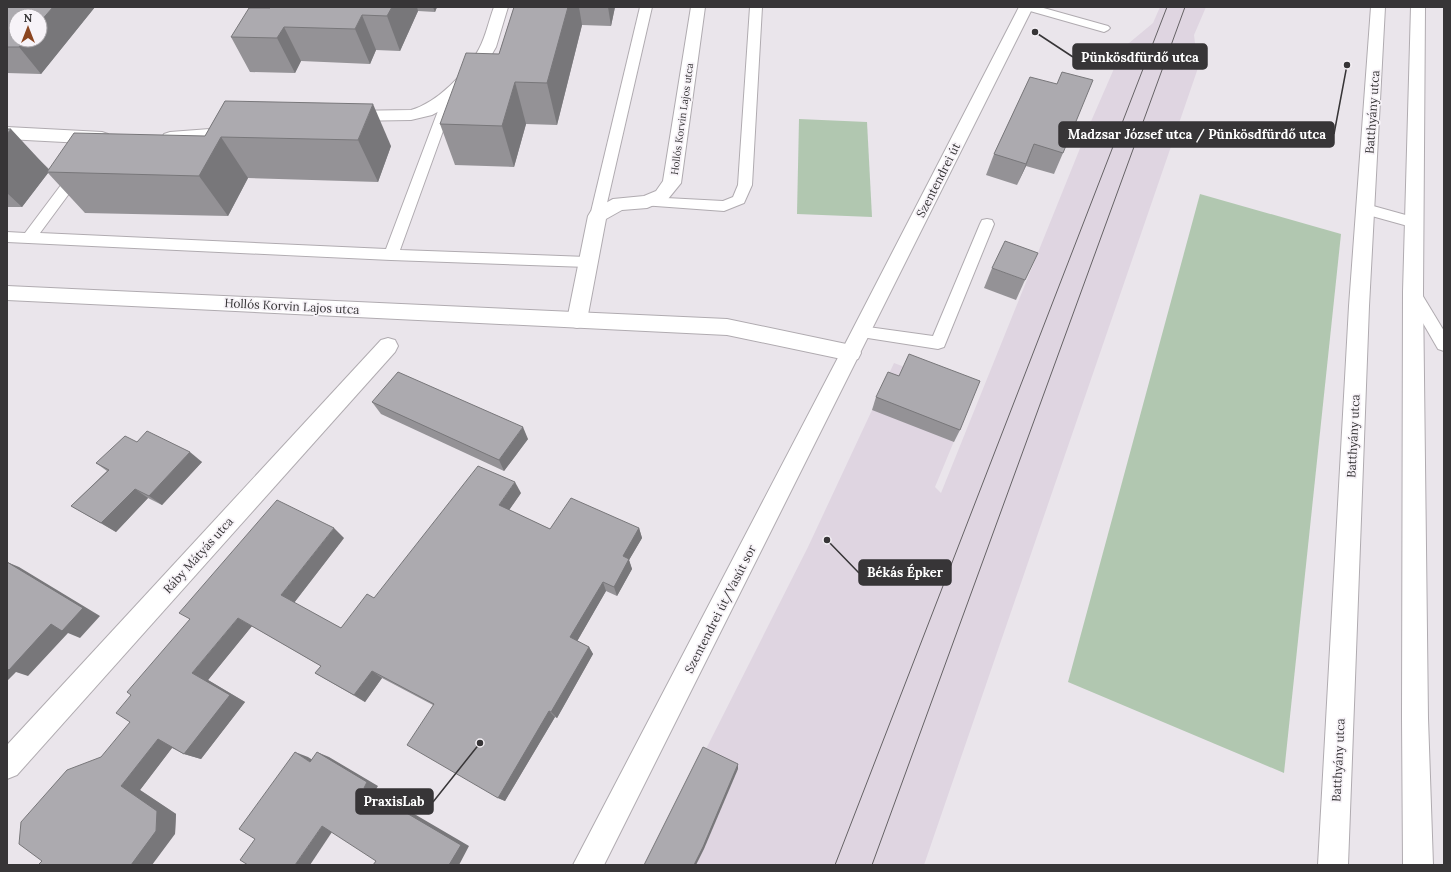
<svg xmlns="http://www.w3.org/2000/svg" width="1451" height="872" viewBox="0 0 1451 872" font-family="Lora,serif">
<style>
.built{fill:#dfd5e1}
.green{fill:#b1c7b0}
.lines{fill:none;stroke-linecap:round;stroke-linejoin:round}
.service-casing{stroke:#b0abb0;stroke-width:2}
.minor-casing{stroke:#b0abb0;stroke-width:2}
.tertiary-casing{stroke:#b0abb0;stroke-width:2}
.secondary-casing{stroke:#b0abb0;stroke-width:2}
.primary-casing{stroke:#b0abb0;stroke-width:2}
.service{fill:#fff;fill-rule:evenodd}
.minor{fill:#fff;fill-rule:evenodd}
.tertiary{fill:#fff;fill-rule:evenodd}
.secondary{fill:#fff;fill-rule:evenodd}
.primary{fill:#fff;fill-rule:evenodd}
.tram{stroke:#656265;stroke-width:1}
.wall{fill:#949296}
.shaded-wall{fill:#78777a}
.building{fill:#acaaaf;stroke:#78777a}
.labels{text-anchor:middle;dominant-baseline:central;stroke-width:3.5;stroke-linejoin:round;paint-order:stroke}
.far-street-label{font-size:10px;fill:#373537;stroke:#f7f3f8}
.street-label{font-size:12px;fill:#373537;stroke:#f7f3f8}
.leader{fill:none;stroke:#373537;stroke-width:1.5}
.callout-dot{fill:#373537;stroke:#f7f3f8;stroke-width:1.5}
.callout{fill:#373537;stroke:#373537;stroke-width:1.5}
.callout-label{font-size:13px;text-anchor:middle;font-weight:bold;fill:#fff}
</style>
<rect width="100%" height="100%" fill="#eae5eb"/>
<polygon class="built" points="1160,7 1206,7 1194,35 1198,68 924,865 649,865 704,753 808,547 894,363 974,393 935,487 941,493 1089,126 1123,48 1153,23"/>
<g class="green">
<polygon points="799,119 867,122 872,217 797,214"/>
<polygon points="1200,194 1341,234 1284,773 1068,682"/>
</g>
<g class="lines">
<defs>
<g id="service">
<polygon points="640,7 652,7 604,216 602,220 597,221 592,220 590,216"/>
<polygon points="750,7 762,7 752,185 744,203 724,211 642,205 640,202 642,199 647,197 723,201 733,197 738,185"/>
<polygon points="1021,7 1040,7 1108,26 1110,28 1108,30 1104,32 1023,9"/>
<polygon points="450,91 454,92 456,95 400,250 587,257 592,258 594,262 592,266 587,267 391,260 7,242 7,232 25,233 73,169 78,167 83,169 85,172 40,233 386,249 444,95 446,92"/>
<polygon points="1366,204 1420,219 1422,223 1420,227 1415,228 1361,213 1359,209 1361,205"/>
<polygon points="987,219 992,220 994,224 944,347 938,349 855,336 853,332 855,328 861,326 933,336 980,224 982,220"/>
<polygon points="1413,286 1418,288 1444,331 1444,351 1438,349 1405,292 1408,288"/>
</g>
<g id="minor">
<path d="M494 7H508L496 47 488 61 456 99 445 108 432 115 411 120 348 121 342 120 340 116 342 112 348 111 411 110C437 103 467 72 479 49 486 36 489 20 494 7Z"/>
<polygon points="691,7 705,7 681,183 668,199 647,208 622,210 606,219 587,320 584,326 577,328 570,326 567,320 588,216 591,211 613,199 644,196 656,191 663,181"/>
<polygon points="235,125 241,127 243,131 241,135 223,140 170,144 164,142 162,138 164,134 170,132 223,128"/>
<polygon points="7,127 102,132 108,134 110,138 108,142 102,144 7,139"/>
<polygon points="388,338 395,340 398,346 395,352 17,775 7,779 7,745 381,340"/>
</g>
<polygon id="tertiary" points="7,286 727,319 851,345 858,347 861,353 858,359 851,361 727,335 7,300"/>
<polygon id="secondary" points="1019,7 1033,7 604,865 573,865 843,348"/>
<g id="primary">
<polygon points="1371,7 1385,7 1369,306 1348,865 1318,865 1349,306"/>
<polygon points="1411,7 1425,7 1423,292 1428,718 1433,865 1403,865 1402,718 1403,292"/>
</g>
</defs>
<use href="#service" class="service-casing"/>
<use href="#minor" class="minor-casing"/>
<use href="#tertiary" class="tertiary-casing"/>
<use href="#secondary" class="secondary-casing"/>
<use href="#primary" class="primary-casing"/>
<use href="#service" class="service"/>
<use href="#minor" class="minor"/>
<use href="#tertiary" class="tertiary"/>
<use href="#secondary" class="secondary"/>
<use href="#primary" class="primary"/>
<g class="tram">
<polyline points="835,865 1167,7"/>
<polyline points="872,865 1185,7"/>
</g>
</g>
<g class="wall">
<polygon points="7,7 95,7 41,74 7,73"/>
<polygon points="271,7 437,7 435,12 418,11 400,51 376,50 370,64 301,61 295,73 250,72 231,37 270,8"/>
<polygon points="514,7 615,7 611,26 582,25 557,125 526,124 514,167 455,165 440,124 499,54"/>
<polygon points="1030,77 1063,153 1054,174 1026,166 1017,185 986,175 994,154"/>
<polygon points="225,101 391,146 378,182 248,178 228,216 85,213 48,173 22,207 7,207 7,129 49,169 205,136"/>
<polygon points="992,268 1025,280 1016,300 984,288"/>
<polygon points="899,376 960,430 954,442 872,410 876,397"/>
<polygon points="372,402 528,439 504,471 381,414"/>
<polygon points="137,442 202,462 162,505 148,498 116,532 71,506 107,471 96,463"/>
<polygon points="521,493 509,510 550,529 639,528 642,538 629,560 632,569 617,596 606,591 577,641 589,647 593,654 557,718 555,717 505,801 498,798 433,705 382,678 365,702 315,673 321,666 252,626 208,680 245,702 201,759 184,754 172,748 140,790 176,814 175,834 42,861 101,757 344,538 294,603 341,628 374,598"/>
</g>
<g class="shaded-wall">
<polygon points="53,7 95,7 41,74 19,47 25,40 40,40 40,22"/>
<polygon points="392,7 417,7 418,11 400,51 387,16"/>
<polygon points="433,7 437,7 435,12"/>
<polygon points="568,7 579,7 582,25 557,125 547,83"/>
<polygon points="608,7 615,7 611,26"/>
<polygon points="362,15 376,50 370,64 355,29"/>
<polygon points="284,27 301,61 295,73 277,38"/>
<polygon points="515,82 526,124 514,167 502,126"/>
<polygon points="373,104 391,146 378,182 358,140"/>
<polygon points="11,129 49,170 47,172 48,173 22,207 7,193 7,134"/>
<polygon points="221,137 248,178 228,216 199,176"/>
<polygon points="1034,144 1026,166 1017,185 1026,164"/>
<polygon points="523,427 528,439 504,471 499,460"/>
<polygon points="190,452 202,462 162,505 149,496"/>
<polygon points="515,482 521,493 505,516 499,505"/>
<polygon points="135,489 148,498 116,532 101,523"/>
<polygon points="334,528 344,538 293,604 281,595"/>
<polygon points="639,528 642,538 629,560 632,569 617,596 614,587 623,556"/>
<polygon points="7,562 19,567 100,616 80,638 68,633 28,676 16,672 7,681 7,666 51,624"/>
<polygon points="603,582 606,591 575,645 570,637"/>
<polygon points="238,618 252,626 208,680 245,702 201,759 184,754 192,673"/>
<polygon points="589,647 593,654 557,718 551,712"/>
<polygon points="372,671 382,678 365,702 354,695"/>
<polygon points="549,711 555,717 505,801 498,798"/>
<polygon points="158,739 175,744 140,790 176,814 175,834 152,865 131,865 121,786"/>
<polygon points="295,752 308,757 322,766 310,762"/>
<polygon points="317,752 329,757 378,786 375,791 469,846 459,865 449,865 364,788"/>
<polygon points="738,764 738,769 704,849 696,865 694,865"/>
<polygon points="322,826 334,829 310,865 295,865"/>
</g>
<g class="building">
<polygon points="7,7 53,7 40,22 40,16 16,16 16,40 25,40 19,47 7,47"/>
<polygon points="271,7 392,7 387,16 362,15 355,29 284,27 277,38 231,37 249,8 270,8"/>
<polygon points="514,7 568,7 547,83 515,82 502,126 440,124 466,53 499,54"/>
<polygon points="1062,72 1093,80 1063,153 1034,144 1026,164 994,154 1030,77 1057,84"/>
<polygon points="225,101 373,104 358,140 221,137 199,176 47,172 74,133 205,136"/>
<polygon points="7,129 11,129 7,134"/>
<polygon points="1005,241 1038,253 1025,280 992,268"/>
<polygon points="909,354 980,381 960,430 876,397 888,372 899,376"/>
<polygon points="398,372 523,427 499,460 372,402"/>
<polygon points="147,431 190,452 149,496 135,489 101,523 71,506 109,470 96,463 125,436 137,442"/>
<polygon points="478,466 515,482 499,505 550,529 571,498 639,528 623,556 629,559 614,587 603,582 570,637 589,647 551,712 549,711 498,798 407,745 434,704 372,671 354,695 315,673 321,666 238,618 192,673 230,695 184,754 158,739 121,786 157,811 156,831 131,865 38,865 42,861 19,844 21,822 67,770 101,757 130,722 116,713 131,695 127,692 190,619 179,613 277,500 334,528 281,595 341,628 367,594 374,598"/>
<polygon points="7,562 83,608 62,631 51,624 9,670 7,669"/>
<polygon points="703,747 738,764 703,847 694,865 644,865"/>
<polygon points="295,752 310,762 317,752 367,782 364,788 461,845 449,865 373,865 376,861 322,826 295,865 248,865 240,860 255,839 239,829"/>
</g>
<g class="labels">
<g class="far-street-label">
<text transform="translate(682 119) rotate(-82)">Hollós Korvin Lajos utca</text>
</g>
<g class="street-label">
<text transform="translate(1372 112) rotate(-86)">Batthyány utca</text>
<text transform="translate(938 180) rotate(-63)">Szentendrei út</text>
<text transform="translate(292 306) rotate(3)">Hollós Korvin Lajos utca</text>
<text transform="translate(1353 436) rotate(-87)">Batthyány utca</text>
<text transform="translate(198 555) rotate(-48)">Ráby Mátyás utca</text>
<text transform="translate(720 609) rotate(-63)">Szentendrei út/Vasút sor</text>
<text transform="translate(1338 760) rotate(-87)">Batthyány utca</text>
</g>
</g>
<path class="leader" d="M1035 32L1073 57M1347 65L1334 134M827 540L859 573M480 743L433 802"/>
<g class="callout-dot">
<circle cx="1035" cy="32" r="4"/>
<circle cx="1347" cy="65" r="4"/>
<circle cx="827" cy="540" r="4"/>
<circle cx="480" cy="743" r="4"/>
</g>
<g class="callout">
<rect x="1073" y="44" width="134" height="25" rx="4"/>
<rect x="1059" y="122" width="275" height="25" rx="4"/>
<rect x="859" y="560" width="92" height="25" rx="4"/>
<rect x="356" y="789" width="77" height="25" rx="4"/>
</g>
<g class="callout-label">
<text x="1140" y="62">Pünkösdfürdő utca</text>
<text x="1197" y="139">Madzsar József utca / Pünkösdfürdő utca</text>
<text x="905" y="577">Békás Épker</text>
<text x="394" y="806">PraxisLab</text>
</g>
<rect width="1451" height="872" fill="none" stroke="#373537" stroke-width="16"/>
<g transform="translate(28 28)"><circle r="19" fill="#f7f3f8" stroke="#aaa7ab"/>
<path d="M0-3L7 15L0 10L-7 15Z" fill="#8b4520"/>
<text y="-6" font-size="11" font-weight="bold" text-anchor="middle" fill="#373537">N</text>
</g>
</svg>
